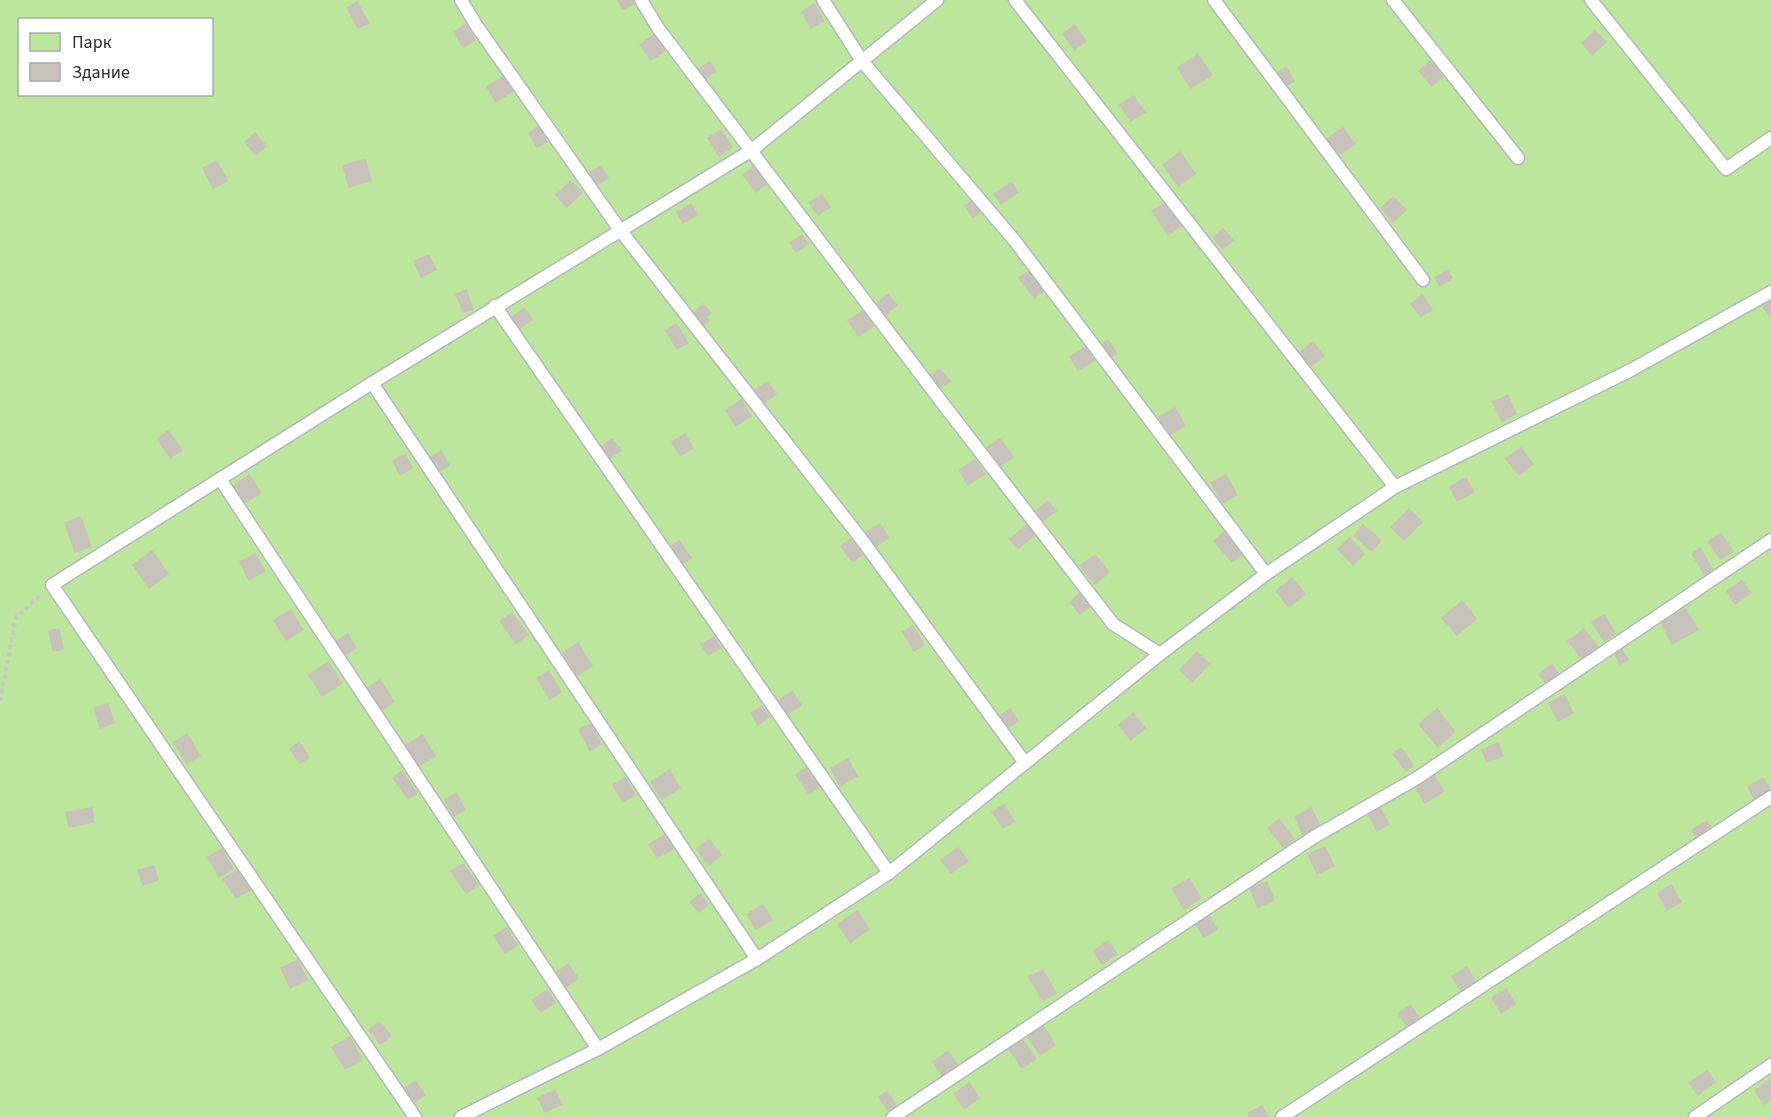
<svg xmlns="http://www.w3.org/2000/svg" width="1771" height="1117" viewBox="0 0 1771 1117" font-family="'Source Sans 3',sans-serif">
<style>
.green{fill:#bce69b;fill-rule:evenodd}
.building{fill:#c7c2ba;stroke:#cbc2b8;stroke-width:1.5}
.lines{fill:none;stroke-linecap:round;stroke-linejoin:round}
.lane-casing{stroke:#b3b7c1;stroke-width:15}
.path{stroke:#c8c8c8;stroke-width:4;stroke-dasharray:4.5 3;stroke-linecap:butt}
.lane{stroke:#fff;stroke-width:12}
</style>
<rect width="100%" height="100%" fill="#efe6df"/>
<path class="green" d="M0 0H1771V1117H0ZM20 20H212V94H20Z"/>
<g class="building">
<polygon points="618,0 633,0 635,3 623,9"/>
<polygon points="357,2 369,23 358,28 347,8"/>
<polygon points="814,4 824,21 811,28 802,12"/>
<polygon points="466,24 475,40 463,47 454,33"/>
<polygon points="1074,25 1086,41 1074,50 1063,34"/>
<polygon points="1595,31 1606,42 1592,55 1582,43"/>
<polygon points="655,34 667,49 651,60 640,45"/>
<polygon points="1198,54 1212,75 1191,88 1178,68"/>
<polygon points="1430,61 1444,76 1432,86 1419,71"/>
<polygon points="710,62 716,71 704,80 697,70"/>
<polygon points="1286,67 1294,81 1284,87 1276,74"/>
<polygon points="504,76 514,90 496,102 487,87"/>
<polygon points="1133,96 1145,112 1131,121 1120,105"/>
<polygon points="539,127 547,142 537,147 529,133"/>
<polygon points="1343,128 1355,144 1339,155 1327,139"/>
<polygon points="721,130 732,147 719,156 708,138"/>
<polygon points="255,133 266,146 256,155 245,142"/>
<polygon points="1180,152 1195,174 1178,186 1163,165"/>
<polygon points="365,159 371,180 349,187 343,166"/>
<polygon points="217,161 227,181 213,188 203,168"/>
<polygon points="601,166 608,178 596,185 589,173"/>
<polygon points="753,167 766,184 756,192 743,175"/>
<polygon points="571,181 582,193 567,207 556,195"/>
<polygon points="1012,182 1018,192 1001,204 994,194"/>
<polygon points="821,195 830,207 818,215 809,203"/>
<polygon points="1393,197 1406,210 1393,222 1381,208"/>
<polygon points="974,199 983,210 973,217 965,206"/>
<polygon points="1167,202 1183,225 1168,235 1152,211"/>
<polygon points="691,204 698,215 683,223 677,212"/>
<polygon points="1223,229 1233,240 1223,249 1213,237"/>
<polygon points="802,235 808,244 796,252 790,243"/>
<polygon points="429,255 436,270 421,277 414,261"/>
<polygon points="1447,270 1452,278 1440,286 1435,278"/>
<polygon points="1029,271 1044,291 1034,298 1019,278"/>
<polygon points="466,290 473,309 463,312 456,294"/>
<polygon points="888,294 897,305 885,315 876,304"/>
<polygon points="1422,295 1432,309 1421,317 1411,304"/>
<polygon points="1771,301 1771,317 1763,307"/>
<polygon points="703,304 711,313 706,318 709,321 702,327 691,316"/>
<polygon points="524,308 532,320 520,328 512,317"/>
<polygon points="863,311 873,326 859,336 848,321"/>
<polygon points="676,324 688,343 677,349 666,331"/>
<polygon points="1108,340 1117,354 1110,358 1102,344"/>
<polygon points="1313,342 1324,356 1310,367 1299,353"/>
<polygon points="1086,347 1095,360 1078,370 1070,357"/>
<polygon points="940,369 950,381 940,387 931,375"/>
<polygon points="767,382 776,394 764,403 755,390"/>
<polygon points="1508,395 1516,414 1502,421 1493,402"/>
<polygon points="741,400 751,416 736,426 726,410"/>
<polygon points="1175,408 1185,426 1169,435 1159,417"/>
<polygon points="168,431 182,450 170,458 157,439"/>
<polygon points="685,434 693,448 680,456 672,442"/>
<polygon points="612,439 621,450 609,459 600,448"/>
<polygon points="1000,439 1013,457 1000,466 987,448"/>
<polygon points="1521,448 1533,464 1519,475 1506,459"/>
<polygon points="441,451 449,465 439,472 430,457"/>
<polygon points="405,454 412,468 400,475 393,461"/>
<polygon points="975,460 985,474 968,485 959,470"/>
<polygon points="249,475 261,493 243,504 232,487"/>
<polygon points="1226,475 1237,495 1222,503 1211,483"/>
<polygon points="1466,478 1474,492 1457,501 1450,487"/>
<polygon points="1048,501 1056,511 1043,521 1035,512"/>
<polygon points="1409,509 1422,522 1404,540 1391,527"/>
<polygon points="81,517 91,547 75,552 65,523"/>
<polygon points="880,524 889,538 874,547 866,533"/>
<polygon points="1027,525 1035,535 1018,549 1010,539"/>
<polygon points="1363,525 1381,540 1372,551 1354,536"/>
<polygon points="1225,531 1243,553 1232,562 1214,541"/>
<polygon points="1721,533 1733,551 1721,559 1708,542"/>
<polygon points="1350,538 1364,554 1353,565 1338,549"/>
<polygon points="851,539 862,555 852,562 841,546"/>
<polygon points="679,541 691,558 682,564 670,547"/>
<polygon points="1700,548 1713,570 1705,575 1692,554"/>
<polygon points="152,551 168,574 149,588 133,565"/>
<polygon points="255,554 265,571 249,580 240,562"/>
<polygon points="1095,555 1109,572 1095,584 1080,566"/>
<polygon points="1292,578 1305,594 1289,607 1276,591"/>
<polygon points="1742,581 1751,593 1735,604 1727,591"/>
<polygon points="1079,594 1089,607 1080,614 1070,602"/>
<polygon points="1462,601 1476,619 1457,635 1442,618"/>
<polygon points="1686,609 1698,630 1672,644 1661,622"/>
<polygon points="291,610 303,630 286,640 274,620"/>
<polygon points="512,613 528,635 516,643 500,621"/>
<polygon points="1604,615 1615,633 1604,641 1592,622"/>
<polygon points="913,626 924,645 914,651 903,632"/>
<polygon points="59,629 63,649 53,651 49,631"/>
<polygon points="1584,629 1598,647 1582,659 1568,641"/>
<polygon points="348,634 356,648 343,656 335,642"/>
<polygon points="714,637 721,648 708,655 701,644"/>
<polygon points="578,643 592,666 577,675 563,653"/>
<polygon points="1622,650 1628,660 1620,664 1615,654"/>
<polygon points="1197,652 1209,664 1192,682 1180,670"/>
<polygon points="328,662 342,683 322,696 309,675"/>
<polygon points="1552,664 1558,673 1545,682 1539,674"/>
<polygon points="549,671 561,692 550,699 537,678"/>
<polygon points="380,680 394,702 380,711 367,688"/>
<polygon points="792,691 801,705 787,714 778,701"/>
<polygon points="1564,695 1573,713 1558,721 1549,703"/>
<polygon points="108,704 114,723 100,728 94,708"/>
<polygon points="762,706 769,717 758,725 751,713"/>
<polygon points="1010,709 1018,721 1008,728 1000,716"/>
<polygon points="1437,709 1455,732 1438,747 1419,724"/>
<polygon points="1133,713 1145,728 1131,740 1119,725"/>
<polygon points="591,724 601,744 590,751 579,730"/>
<polygon points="187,734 200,756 187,763 174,742"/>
<polygon points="422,735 435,756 419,766 406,745"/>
<polygon points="299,742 309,757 300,763 290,749"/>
<polygon points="1498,743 1503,756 1487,762 1482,750"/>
<polygon points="1401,748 1413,765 1406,771 1393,754"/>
<polygon points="848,759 857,776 840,786 831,768"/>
<polygon points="809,766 822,785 809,794 796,775"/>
<polygon points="669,770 680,788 662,799 651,782"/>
<polygon points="402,771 417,793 408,799 393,778"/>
<polygon points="1434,776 1444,791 1425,803 1416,788"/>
<polygon points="625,778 635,795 623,802 613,785"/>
<polygon points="1763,778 1771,791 1755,800 1748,787"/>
<polygon points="456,793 465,810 454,816 445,800"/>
<polygon points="1004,805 1014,821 1003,828 992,812"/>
<polygon points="92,808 94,822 69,827 66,812"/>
<polygon points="1311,808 1320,825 1303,834 1295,817"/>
<polygon points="1380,808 1389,824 1377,831 1368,814"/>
<polygon points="1279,819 1294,839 1283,847 1268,828"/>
<polygon points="1707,821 1714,833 1699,842 1692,830"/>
<polygon points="665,835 673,849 657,858 649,844"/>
<polygon points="709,840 721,855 709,865 697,849"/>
<polygon points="1325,847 1334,866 1317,874 1308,854"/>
<polygon points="958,848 968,861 951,873 941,860"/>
<polygon points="222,849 233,869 219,877 208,857"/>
<polygon points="463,864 478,885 466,893 451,871"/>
<polygon points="154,866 158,880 143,885 138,870"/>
<polygon points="237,870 250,890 236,898 223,879"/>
<polygon points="1189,879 1201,898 1184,909 1172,889"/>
<polygon points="1267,882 1274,900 1258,907 1250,889"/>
<polygon points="1671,885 1681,902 1667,910 1658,893"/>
<polygon points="700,894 708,904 699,912 690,902"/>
<polygon points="763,905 772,920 756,929 747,914"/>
<polygon points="857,911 869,929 850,943 838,924"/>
<polygon points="1209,916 1217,929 1204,937 1196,924"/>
<polygon points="507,928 517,945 505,953 494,936"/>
<polygon points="1108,941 1117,954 1102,964 1093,951"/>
<polygon points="298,960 307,980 290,988 281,968"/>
<polygon points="568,964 578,978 566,987 556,973"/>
<polygon points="1467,967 1475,981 1460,990 1452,976"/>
<polygon points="1043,970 1056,993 1043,1001 1029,977"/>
<polygon points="1506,989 1515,1004 1501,1013 1492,998"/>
<polygon points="547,990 555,1002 541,1012 532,1000"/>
<polygon points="1410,1005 1419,1017 1407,1026 1398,1014"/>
<polygon points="380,1022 391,1036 380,1044 369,1030"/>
<polygon points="1043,1026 1055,1045 1040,1055 1028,1037"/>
<polygon points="350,1037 362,1060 345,1069 332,1047"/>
<polygon points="1022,1039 1036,1059 1022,1068 1008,1048"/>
<polygon points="948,1051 959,1067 944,1078 933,1062"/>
<polygon points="1707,1071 1715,1082 1698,1095 1689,1083"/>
<polygon points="1770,1080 1771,1099 1764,1104 1755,1091"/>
<polygon points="415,1081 425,1095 415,1102 405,1088"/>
<polygon points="969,1083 979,1098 964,1109 954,1094"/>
<polygon points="555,1090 562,1104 545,1112 538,1098"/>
<polygon points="887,1091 896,1105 888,1111 879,1097"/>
<polygon points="1262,1106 1268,1117 1250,1117 1248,1113"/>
</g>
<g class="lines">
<defs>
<g id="lane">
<polyline points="461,0 476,25 620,230 862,540 1025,763"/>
<polyline points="641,0 658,28 947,409 1113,624 1160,654 1266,574"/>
<polyline points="823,0 862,61 1015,241 1266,574 1395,487 1015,0"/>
<polyline points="1214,0 1423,280"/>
<polyline points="1393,0 1518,158"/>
<polyline points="1591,0 1726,169 1771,138"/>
<polyline points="495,306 889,873"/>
<polyline points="372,383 757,959"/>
<polyline points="220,479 598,1049"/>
<polyline points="1395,487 1629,371 1771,292"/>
<polyline points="415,1117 52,585 372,383 752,150 937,0"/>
<polyline points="461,1117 598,1049 757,959 889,873 1160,654"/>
<polyline points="893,1117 1314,837 1417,778 1771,540"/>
<polyline points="1282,1117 1771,797"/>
<polyline points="1695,1117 1771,1065"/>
</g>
</defs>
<use href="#lane" class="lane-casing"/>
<polyline class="path" points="0,701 16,617 40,596"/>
<use href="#lane" class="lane"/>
</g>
<rect x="18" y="18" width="195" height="78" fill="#ffffff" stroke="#ababab" stroke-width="1.5"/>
<rect x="30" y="33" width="30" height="18" fill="#bce69b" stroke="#ababab" stroke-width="1.5"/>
<text x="72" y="48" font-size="18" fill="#2d2d2d">Парк</text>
<rect x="30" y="63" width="30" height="18" fill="#c7c2ba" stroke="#ababab" stroke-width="1.5"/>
<text x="72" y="78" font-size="18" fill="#2d2d2d">Здание</text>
</svg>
